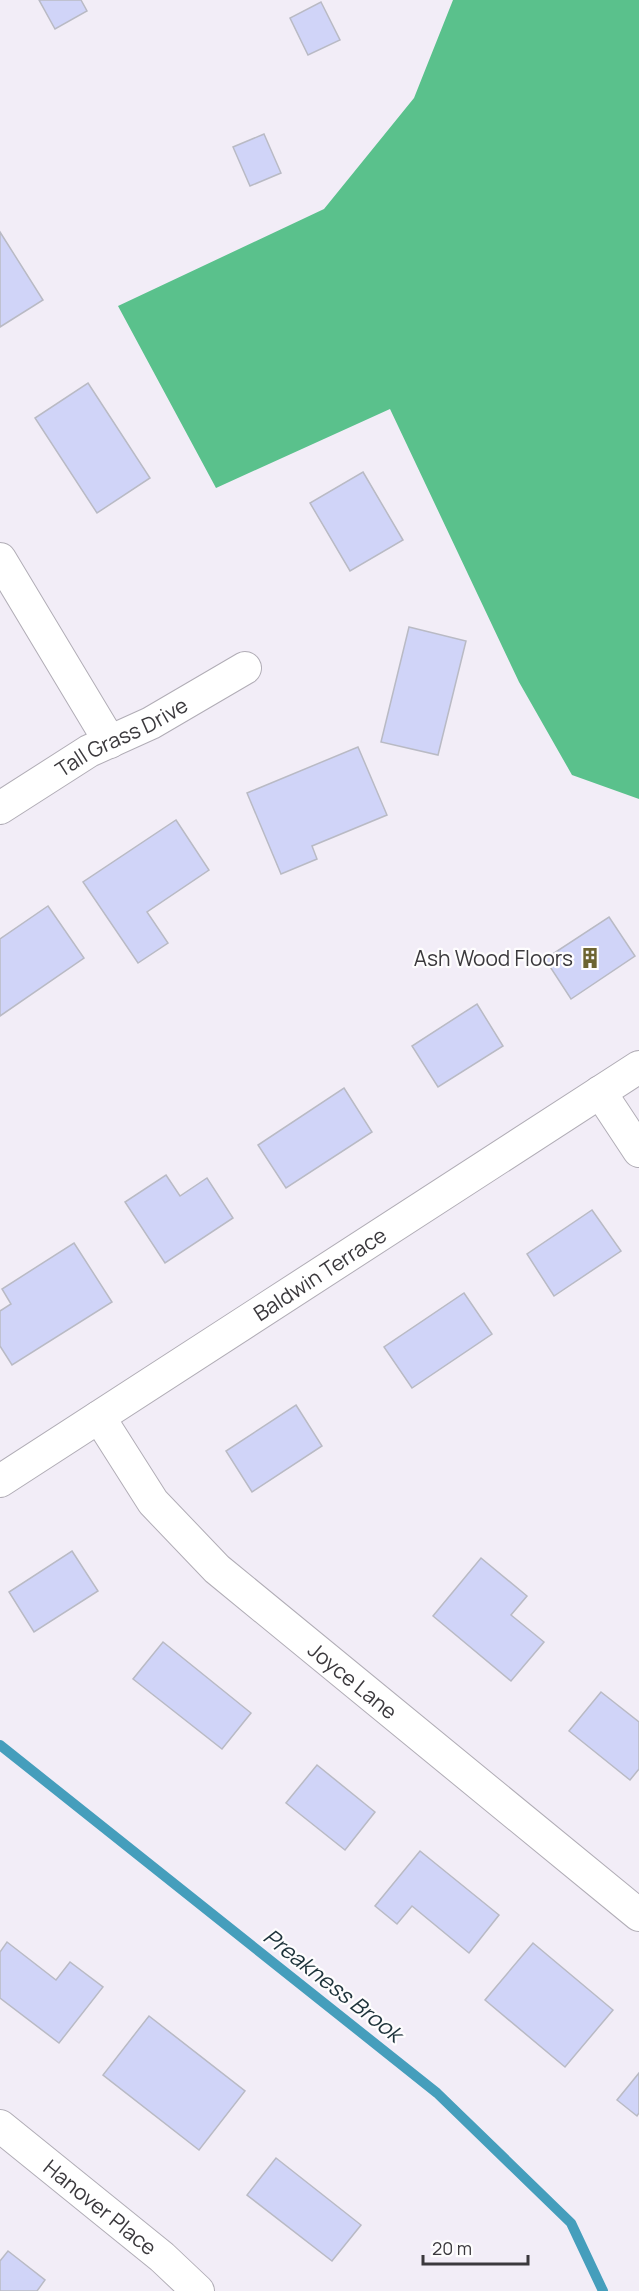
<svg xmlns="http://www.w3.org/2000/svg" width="639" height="2291" viewBox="0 0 639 2291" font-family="Manrope,sans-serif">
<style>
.forest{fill:#5ac18c}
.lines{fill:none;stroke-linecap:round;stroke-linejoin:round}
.stream{stroke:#459ebc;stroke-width:10}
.building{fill:#d0d4f8;stroke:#b9bac4;stroke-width:1.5}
.minor-casing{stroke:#b1adb6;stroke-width:34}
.minor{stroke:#fff;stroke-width:32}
.labels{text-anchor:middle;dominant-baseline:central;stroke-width:4.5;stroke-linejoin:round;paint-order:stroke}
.street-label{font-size:21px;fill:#3b393d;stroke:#fefdfe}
.poi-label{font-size:21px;fill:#3b393d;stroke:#fefdfe;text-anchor:end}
.water-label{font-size:22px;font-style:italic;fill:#1d323a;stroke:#fefdfe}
</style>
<rect width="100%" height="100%" fill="#f2edf7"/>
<polygon class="forest" points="453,0 639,0 639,799 572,775 519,682 390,409 216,488 118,306 324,209 414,98"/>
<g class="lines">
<polyline class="stream" points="0,1745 437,2093 571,2223 603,2291"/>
</g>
<g class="building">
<polygon points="39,0 81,0 87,11 55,29"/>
<polygon points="321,2 340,40 308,55 290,18"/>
<polygon points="264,134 281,173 250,186 233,147"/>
<polygon points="0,232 43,300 0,327"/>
<polygon points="88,383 150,478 97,513 35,418"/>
<polygon points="363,472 403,540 350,571 310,503"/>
<polygon points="409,627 466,641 438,755 381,742"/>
<polygon points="358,747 387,815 312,846 317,859 281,874 247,793"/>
<polygon points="176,820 209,870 147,912 168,943 138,963 83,882"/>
<polygon points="48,906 84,958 0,1016 0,939"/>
<polygon points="609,917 635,956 571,999 545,959"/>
<polygon points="477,1004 503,1046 438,1087 412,1046"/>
<polygon points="344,1088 372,1132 286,1188 258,1145"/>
<polygon points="166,1175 180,1196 207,1178 233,1218 165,1263 125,1202"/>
<polygon points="592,1210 621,1251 554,1296 527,1254"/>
<polygon points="74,1243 112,1302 12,1365 0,1346 0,1311 11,1304 2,1289"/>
<polygon points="464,1293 492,1334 412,1388 384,1347"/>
<polygon points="296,1405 322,1446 252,1492 226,1451"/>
<polygon points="72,1551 98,1591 34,1632 9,1592"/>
<polygon points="481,1558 527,1596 511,1615 544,1642 511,1681 433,1616"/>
<polygon points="163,1642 251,1713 222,1749 133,1679"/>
<polygon points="601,1692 639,1722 639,1769 630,1780 569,1731"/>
<polygon points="317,1765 375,1812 345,1850 286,1803"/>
<polygon points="420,1851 499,1915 469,1953 412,1906 397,1924 375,1906"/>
<polygon points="7,1942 56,1980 70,1962 103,1987 59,2043 0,1998 0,1952"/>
<polygon points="533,1943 613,2010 565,2067 485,2000"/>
<polygon points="149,2016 245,2091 199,2150 103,2075"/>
<polygon points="639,2073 639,2113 637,2116 617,2100"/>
<polygon points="276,2158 361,2225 332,2261 247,2195"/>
<polygon points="8,2251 45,2280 37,2291 0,2291 0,2261"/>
</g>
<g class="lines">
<defs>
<g id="minor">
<polyline points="0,559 110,742"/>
<path id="s1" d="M0 808 89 751 151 723 245 668"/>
<polyline points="600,1092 639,1151"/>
<path id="s2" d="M99 1417 153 1502 217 1569 639 1915"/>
<path id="s3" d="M0 1481 639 1067"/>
<path id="s4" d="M0 2126 162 2257 198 2291"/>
</g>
</defs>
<use href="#minor" class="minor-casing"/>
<use href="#minor" class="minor"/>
</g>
<defs>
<symbol id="building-bare" viewBox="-9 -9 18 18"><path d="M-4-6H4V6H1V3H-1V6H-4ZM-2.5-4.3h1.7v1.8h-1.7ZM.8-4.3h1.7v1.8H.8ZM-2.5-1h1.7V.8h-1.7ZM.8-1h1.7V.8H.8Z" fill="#6d6431" stroke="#fefdfe" stroke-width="2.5" paint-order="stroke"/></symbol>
</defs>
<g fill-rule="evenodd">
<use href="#building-bare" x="575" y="943" width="30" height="30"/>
</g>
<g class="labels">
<g class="street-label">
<text stroke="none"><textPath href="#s1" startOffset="141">Tall Grass Drive</textPath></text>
<text stroke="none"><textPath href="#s3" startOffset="381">Baldwin Terrace</textPath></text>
<text stroke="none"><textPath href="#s2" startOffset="369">Joyce Lane</textPath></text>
<text stroke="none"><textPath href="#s4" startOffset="129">Hanover Place</textPath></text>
</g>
<g class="poi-label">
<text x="573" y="958">Ash Wood Floors</text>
</g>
<g class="water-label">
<text transform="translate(333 1985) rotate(38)">Preakness Brook</text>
</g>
</g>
<path d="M423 2255v9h105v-9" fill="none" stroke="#3b393d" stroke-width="3"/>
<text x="432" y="2255" font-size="18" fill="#3b393d" stroke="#fefdfe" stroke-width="4.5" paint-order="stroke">20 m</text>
</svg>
